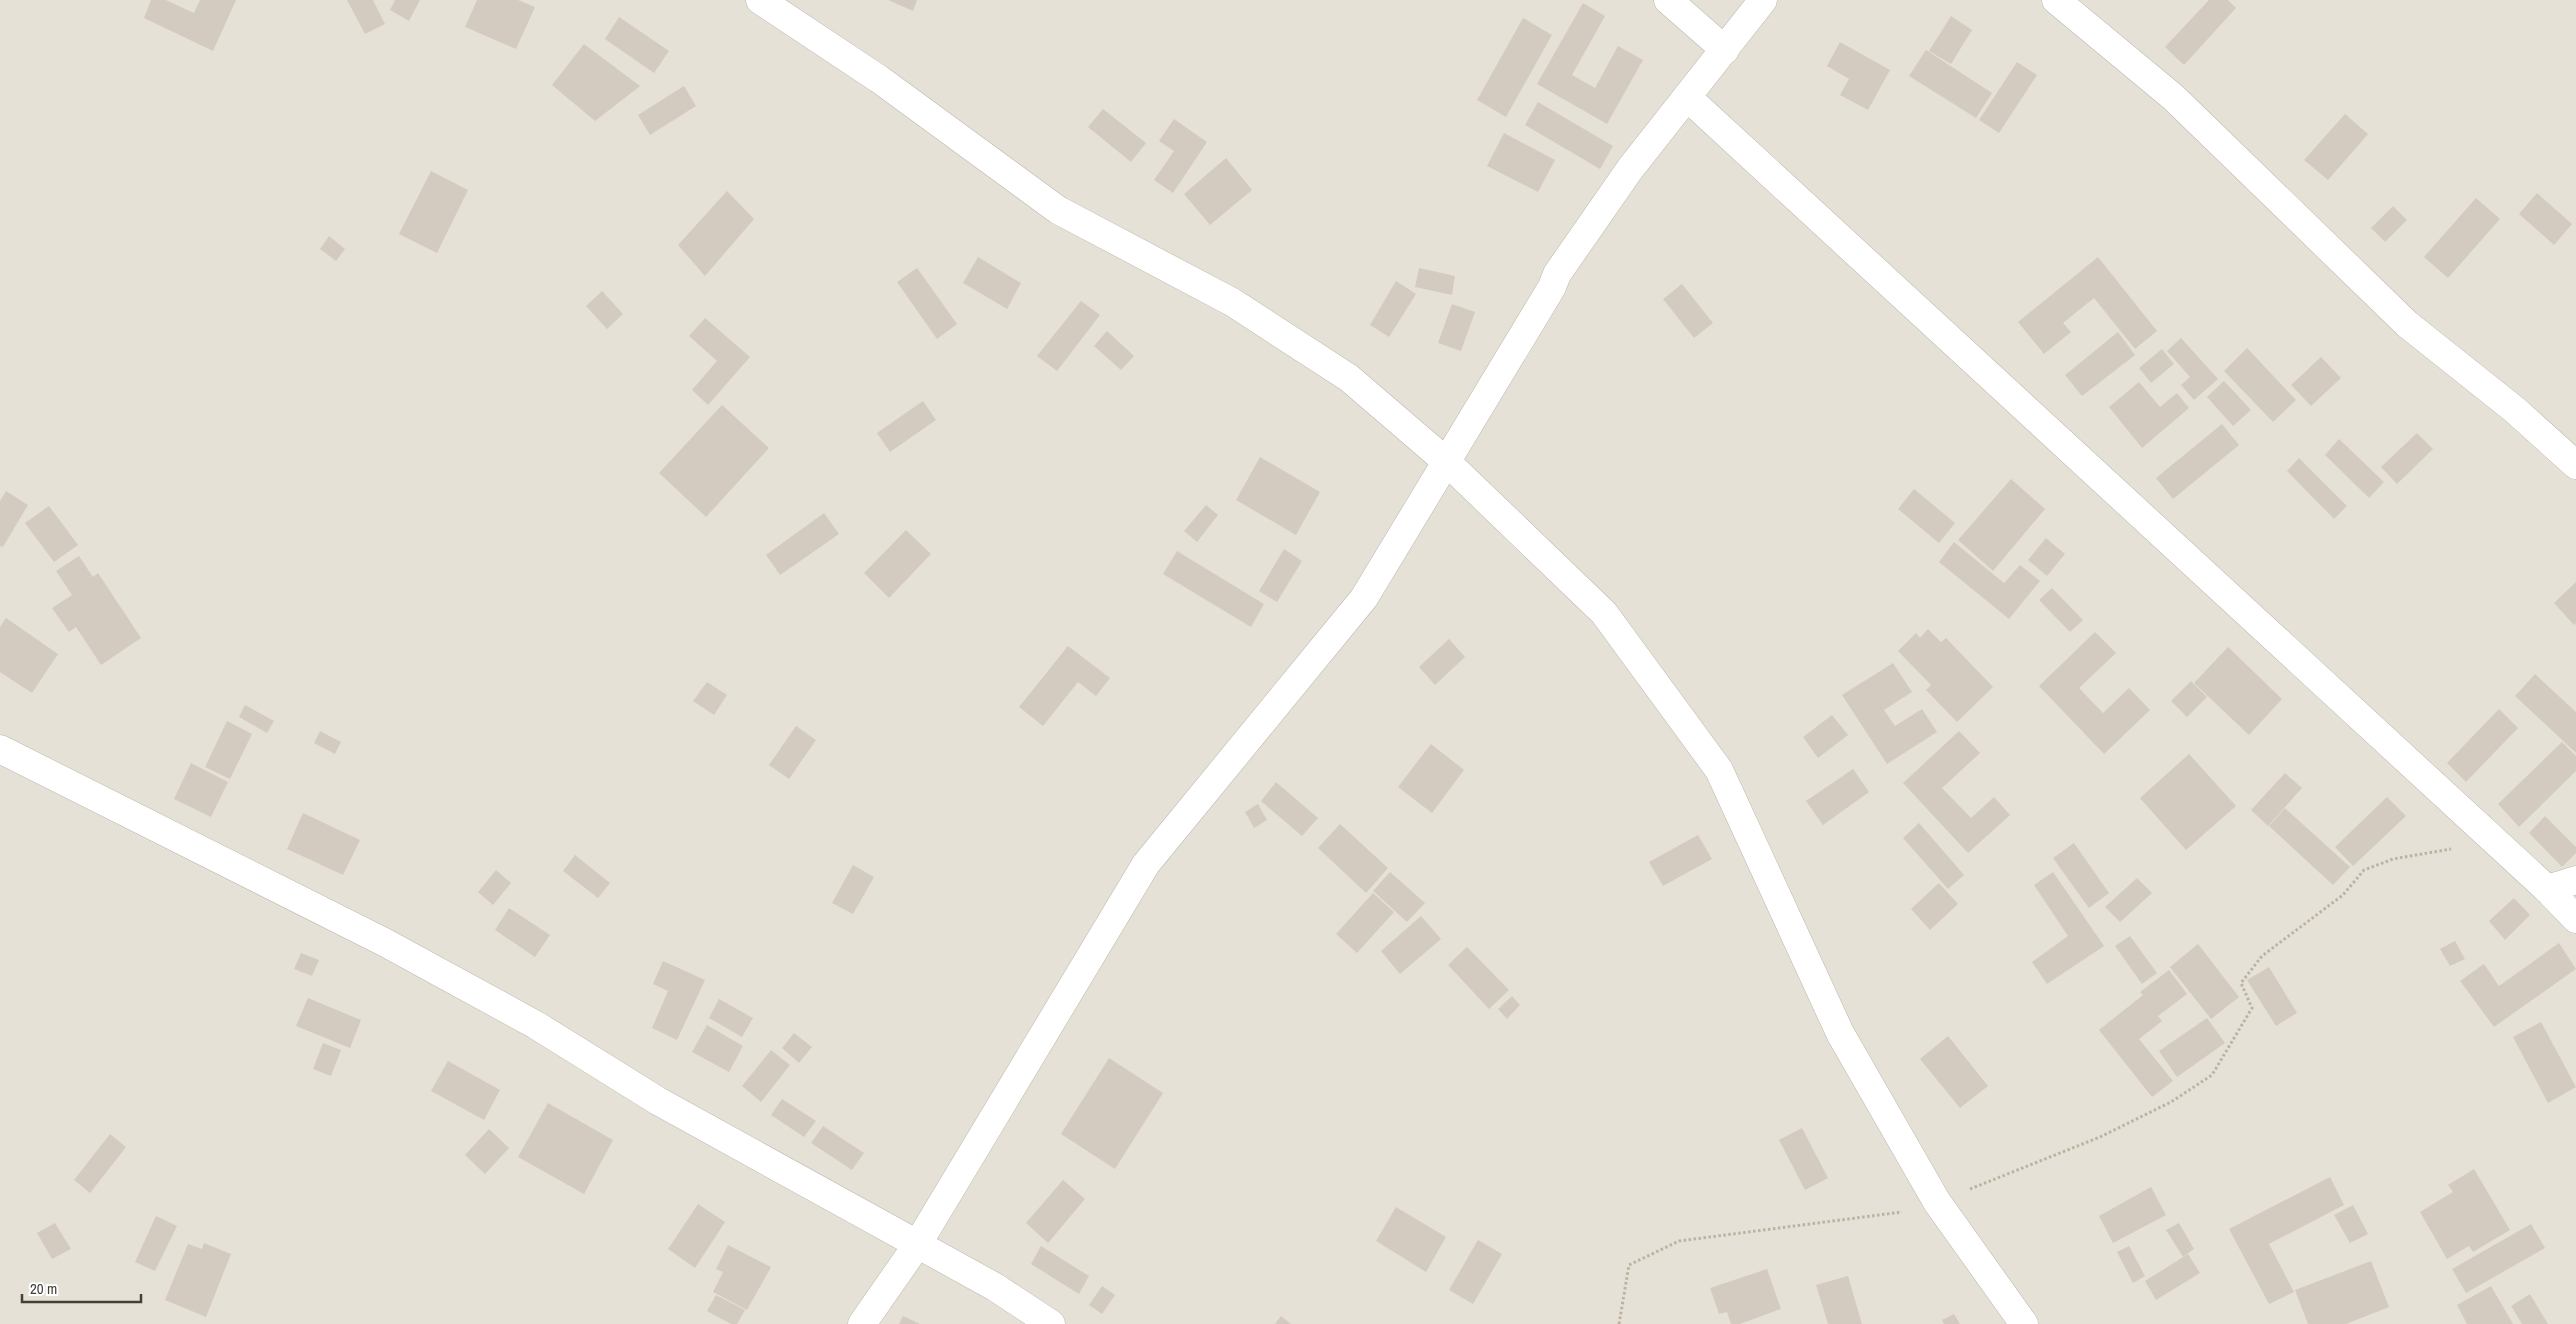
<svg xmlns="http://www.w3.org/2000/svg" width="2576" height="1324" viewBox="0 0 2576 1324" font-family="'Archivo Narrow',sans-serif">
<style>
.residential{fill:#e6e1d7}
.building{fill:#d3cbbf}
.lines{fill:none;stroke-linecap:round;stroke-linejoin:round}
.street-casing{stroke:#bdb7ac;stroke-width:29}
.path{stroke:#bdb29f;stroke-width:3;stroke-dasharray:2.5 2.5;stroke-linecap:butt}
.street{stroke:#fff;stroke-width:28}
</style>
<rect width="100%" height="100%" fill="#f2efe9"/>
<rect class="residential" x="0" y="0" width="2576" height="1324"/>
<g class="building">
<polygon points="151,0 166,0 194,13 200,0 236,0 213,51 144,18"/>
<polygon points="347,0 373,0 385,24 365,34"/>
<polygon points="395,0 420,0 409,21 390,10"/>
<polygon points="477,0 518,0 535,7 516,49 465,27"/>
<polygon points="888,0 917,0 913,11"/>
<polygon points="2209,0 2228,0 2236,8 2184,65 2165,47"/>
<polygon points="1583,3 1605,16 1572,75 1595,88 1618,46 1643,60 1607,124 1537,84"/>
<polygon points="1951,16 1972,30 1951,64 1929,51"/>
<polygon points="619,17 669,51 654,73 605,39"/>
<polygon points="1523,18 1552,35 1506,117 1477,100"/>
<polygon points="1840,42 1890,70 1868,110 1840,95 1849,79 1827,66"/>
<polygon points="584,44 640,86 595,121 552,85"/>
<polygon points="1926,50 1992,93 1976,118 1909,76"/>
<polygon points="2017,62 2037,75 1999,133 1979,120"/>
<polygon points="684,86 696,106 650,135 638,115"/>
<polygon points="1538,102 1613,146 1600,169 1525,125"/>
<polygon points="1103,109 1146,143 1131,162 1088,127"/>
<polygon points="2345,114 2368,134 2328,180 2304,160"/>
<polygon points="1174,119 1207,142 1173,193 1154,180 1174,151 1159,141"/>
<polygon points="1504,133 1555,160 1538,192 1487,166"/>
<polygon points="1226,158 1252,190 1210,225 1184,194"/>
<polygon points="431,171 468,190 437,253 399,234"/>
<polygon points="727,191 754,219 705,276 678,245"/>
<polygon points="2537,193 2572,224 2554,245 2519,214"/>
<polygon points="2476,198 2500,219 2448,278 2424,257"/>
<polygon points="2393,206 2407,220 2385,242 2371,228"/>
<polygon points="329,236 345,249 336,261 320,249"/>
<polygon points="978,257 1021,283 1007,309 963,283"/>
<polygon points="2098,257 2157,331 2135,349 2094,298 2063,323 2071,332 2044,354 2018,322"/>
<polygon points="917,268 957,324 937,339 897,282"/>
<polygon points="1419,268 1455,276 1452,295 1415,287"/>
<polygon points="1396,281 1416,294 1389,337 1370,325"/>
<polygon points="1682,284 1713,323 1694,338 1663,299"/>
<polygon points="602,291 623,314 607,329 586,306"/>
<polygon points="1081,301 1100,315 1057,371 1037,356"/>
<polygon points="1452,304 1475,312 1461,351 1438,343"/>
<polygon points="705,318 750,357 708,405 692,390 717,361 689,336"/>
<polygon points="1107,331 1134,356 1121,370 1094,346"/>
<polygon points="2118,332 2135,355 2082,396 2065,375"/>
<polygon points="2181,338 2218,379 2194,400 2181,385 2190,377 2167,351"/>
<polygon points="2247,348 2296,400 2273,422 2224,371"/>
<polygon points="2162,349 2174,364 2151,383 2139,368"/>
<polygon points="2321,357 2341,378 2311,406 2291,385"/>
<polygon points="2224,381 2251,410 2233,426 2207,397"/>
<polygon points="2139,382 2160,407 2177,393 2189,408 2142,448 2109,407"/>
<polygon points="923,401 936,420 890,452 877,433"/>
<polygon points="722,405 769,448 706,517 659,473"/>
<polygon points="2222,424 2239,445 2173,499 2156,478"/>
<polygon points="2417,433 2433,449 2397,484 2381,467"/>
<polygon points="2339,439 2384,482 2369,498 2325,455"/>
<polygon points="1260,457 1320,492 1296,535 1236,500"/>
<polygon points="2299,458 2347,506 2334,519 2287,471"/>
<polygon points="2011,479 2045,509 1993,571 1958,540"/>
<polygon points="1914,489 1955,523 1939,543 1898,509"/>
<polygon points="6,491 28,505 3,547 0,546 0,501"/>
<polygon points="1206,505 1218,515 1197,542 1184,531"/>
<polygon points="49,506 78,545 54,562 25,523"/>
<polygon points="824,513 839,534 780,575 766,555"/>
<polygon points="906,530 931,554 889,598 864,573"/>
<polygon points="2046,538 2065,554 2047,576 2028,560"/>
<polygon points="1954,542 2004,583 2020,565 2040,581 2009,619 1939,562"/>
<polygon points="1284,549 1302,561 1277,602 1259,591"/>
<polygon points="1177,551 1264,604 1251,627 1163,574"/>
<polygon points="79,556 93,577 98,573 141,638 101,665 76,627 69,632 52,608 72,595 56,571"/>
<polygon points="2576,582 2576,623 2574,625 2554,603"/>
<polygon points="2052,588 2083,620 2070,632 2039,600"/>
<polygon points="6,618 58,654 32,693 0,672 0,627"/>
<polygon points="1928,629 1941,642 1946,638 1993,687 1957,722 1926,690 1931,685 1898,651 1916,633 1920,638"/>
<polygon points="2095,632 2116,653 2079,688 2103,713 2129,688 2150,710 2104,754 2039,686"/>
<polygon points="1449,639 1465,657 1435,685 1419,667"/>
<polygon points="1068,646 1110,678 1096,696 1078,682 1043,726 1019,707"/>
<polygon points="2228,647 2282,699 2249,735 2194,683"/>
<polygon points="1893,663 1912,692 1884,710 1895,726 1922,709 1937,732 1887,764 1842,695"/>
<polygon points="2535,674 2576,712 2576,753 2515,696"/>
<polygon points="2191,681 2207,697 2187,717 2171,701"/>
<polygon points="707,682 727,695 714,715 693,701"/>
<polygon points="245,705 274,721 267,733 239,717"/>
<polygon points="2499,709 2518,728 2466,782 2447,763"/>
<polygon points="1832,715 1848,735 1818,758 1803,737"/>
<polygon points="227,721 252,734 230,779 205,767"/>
<polygon points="796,726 816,740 789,779 769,765"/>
<polygon points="320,731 341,742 335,754 314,743"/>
<polygon points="1959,731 1980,753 1942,788 1971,818 1994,797 2010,815 1968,853 1903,783"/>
<polygon points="2562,742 2576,756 2576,771 2519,827 2498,804"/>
<polygon points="1431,744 1464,770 1432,813 1398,787"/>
<polygon points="2189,754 2236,806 2186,850 2140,798"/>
<polygon points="191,763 228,782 211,817 174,799"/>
<polygon points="1853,769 1869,792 1823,825 1806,801"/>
<polygon points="2285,773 2302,788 2268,826 2251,810"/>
<polygon points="1276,782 1318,818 1302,836 1261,801"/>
<polygon points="2387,797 2406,816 2353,866 2335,847"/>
<polygon points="1258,804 1267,820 1254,828 1245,812"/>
<polygon points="2285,808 2350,867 2333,885 2269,826"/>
<polygon points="303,813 360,840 343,875 287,849"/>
<polygon points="2545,816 2576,847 2576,853 2562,867 2529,833"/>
<polygon points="1919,823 1964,875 1948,889 1903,838"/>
<polygon points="1340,824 1388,868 1366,893 1318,848"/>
<polygon points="1698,835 1712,859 1663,886 1649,862"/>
<polygon points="2074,843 2109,893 2089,908 2053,858"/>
<polygon points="575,855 610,883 598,898 563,871"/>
<polygon points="853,865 874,877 853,914 832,903"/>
<polygon points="496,870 511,883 493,905 478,892"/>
<polygon points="1390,872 1425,903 1407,922 1373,891"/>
<polygon points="2053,872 2104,946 2047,984 2032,962 2068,936 2034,885"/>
<polygon points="2137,878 2152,893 2120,922 2105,907"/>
<polygon points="1939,883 1958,904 1930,930 1911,909"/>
<polygon points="1373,893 1394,912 1357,953 1336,934"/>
<polygon points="2514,898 2530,915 2505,940 2489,921"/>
<polygon points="509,908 550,935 535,957 495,930"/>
<polygon points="1421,916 1441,939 1400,974 1381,951"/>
<polygon points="2130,936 2157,973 2142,984 2115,946"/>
<polygon points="2455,941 2465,959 2450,966 2440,949"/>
<polygon points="2559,943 2576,969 2494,1027 2460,981 2484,964 2499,986"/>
<polygon points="2198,944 2239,997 2211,1019 2170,967"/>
<polygon points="1467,947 1509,990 1489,1009 1448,965"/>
<polygon points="301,953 319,960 312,976 294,969"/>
<polygon points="663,961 705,980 677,1040 652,1028 668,991 653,984"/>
<polygon points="2269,967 2297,1013 2276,1026 2247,980"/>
<polygon points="2169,970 2187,994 2158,1016 2162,1021 2139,1039 2173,1081 2152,1097 2099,1030 2143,995 2140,992"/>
<polygon points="1512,996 1520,1005 1507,1019 1498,1009"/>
<polygon points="308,998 361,1020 350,1048 296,1026"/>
<polygon points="719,999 753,1018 742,1037 709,1018"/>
<polygon points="2207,1018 2225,1043 2177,1077 2159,1051"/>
<polygon points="2541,1022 2576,1087 2548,1103 2513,1037"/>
<polygon points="707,1025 743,1046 729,1072 692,1052"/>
<polygon points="794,1033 812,1047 799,1063 782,1048"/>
<polygon points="1948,1036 1988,1086 1960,1108 1920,1059"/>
<polygon points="323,1043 341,1050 331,1076 313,1069"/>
<polygon points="771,1050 790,1065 761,1102 742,1086"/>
<polygon points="1109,1058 1163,1093 1115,1169 1061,1134"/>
<polygon points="448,1061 500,1090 484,1120 431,1091"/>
<polygon points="782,1099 816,1121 804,1137 771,1115"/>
<polygon points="548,1103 613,1140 584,1194 518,1157"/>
<polygon points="823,1126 864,1153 852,1170 811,1143"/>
<polygon points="1802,1128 1828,1178 1805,1190 1779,1140"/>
<polygon points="489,1129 509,1148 485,1174 465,1155"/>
<polygon points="110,1134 126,1147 90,1193 74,1180"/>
<polygon points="2474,1169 2510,1230 2473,1252 2469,1246 2447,1259 2420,1212 2453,1192 2448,1185"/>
<polygon points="2330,1177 2344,1205 2269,1244 2294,1292 2269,1304 2229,1229"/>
<polygon points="1063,1180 1085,1199 1048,1243 1026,1223"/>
<polygon points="2151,1187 2166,1215 2113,1243 2099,1216"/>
<polygon points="698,1204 725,1222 695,1268 668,1249"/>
<polygon points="2353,1205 2368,1234 2350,1243 2334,1215"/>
<polygon points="1396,1207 1446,1237 1426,1272 1376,1241"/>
<polygon points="156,1216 177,1226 155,1271 135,1262"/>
<polygon points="55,1223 71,1249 52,1259 37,1233"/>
<polygon points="2179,1223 2194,1249 2183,1257 2166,1230"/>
<polygon points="2531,1224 2545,1248 2466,1293 2452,1269"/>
<polygon points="1478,1240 1502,1254 1473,1304 1449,1290"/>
<polygon points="204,1243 231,1254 206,1317 165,1300 188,1244 202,1249"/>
<polygon points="728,1245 771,1267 747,1310 713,1292 723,1272 716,1269"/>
<polygon points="1041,1246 1089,1276 1079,1294 1031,1264"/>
<polygon points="2129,1246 2145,1276 2133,1283 2117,1252"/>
<polygon points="2188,1254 2200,1273 2156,1300 2145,1281"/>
<polygon points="2371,1261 2389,1307 2346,1324 2308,1324 2295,1290"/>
<polygon points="1767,1269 1781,1309 1740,1324 1731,1324 1727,1312 1719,1314 1710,1288"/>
<polygon points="1848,1276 1862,1324 1828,1324 1816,1285"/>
<polygon points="1102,1286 1115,1295 1102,1314 1089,1305"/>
<polygon points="2491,1286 2513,1324 2467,1324 2457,1305"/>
<polygon points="2530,1294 2548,1324 2522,1324 2511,1306"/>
<polygon points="716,1295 745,1310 737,1324 731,1324 707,1311"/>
<polygon points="1954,1314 1960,1324 1944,1324 1942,1320"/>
<polygon points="903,1316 920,1324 899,1324"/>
<polygon points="1281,1316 1291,1324 1275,1324"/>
</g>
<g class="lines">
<defs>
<g id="street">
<polyline points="760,0 879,79 1058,210 1232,302 1349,378 1448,463 1604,613 1719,770 1840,1033 1937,1202 2024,1324"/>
<polyline points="1668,0 1725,50"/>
<polyline points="2056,0 2173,97 2407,324 2515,410 2576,465"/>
<polyline points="1687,97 2547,889 2576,919"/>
<polyline points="0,749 384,942 536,1025 658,1101 995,1287 1051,1324"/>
<polyline points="2547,889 2576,880"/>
<polyline points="862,1324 917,1245 1146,864 1364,598 1552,287 1557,274 1630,169 1763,0"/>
</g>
</defs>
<use href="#street" class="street-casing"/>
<g class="path">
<polyline points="1970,1189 2100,1137 2171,1102 2212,1075 2252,1008 2241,983 2262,956 2343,895 2364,870 2393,859 2451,849"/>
<polyline points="1619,1324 1629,1265 1679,1241 1902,1212"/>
</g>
<use href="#street" class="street"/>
</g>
<path d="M22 1294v8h119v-8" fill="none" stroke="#454038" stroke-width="2.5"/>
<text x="30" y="1294" font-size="15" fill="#454038" stroke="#ffffff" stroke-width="4" paint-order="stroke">20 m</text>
</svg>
